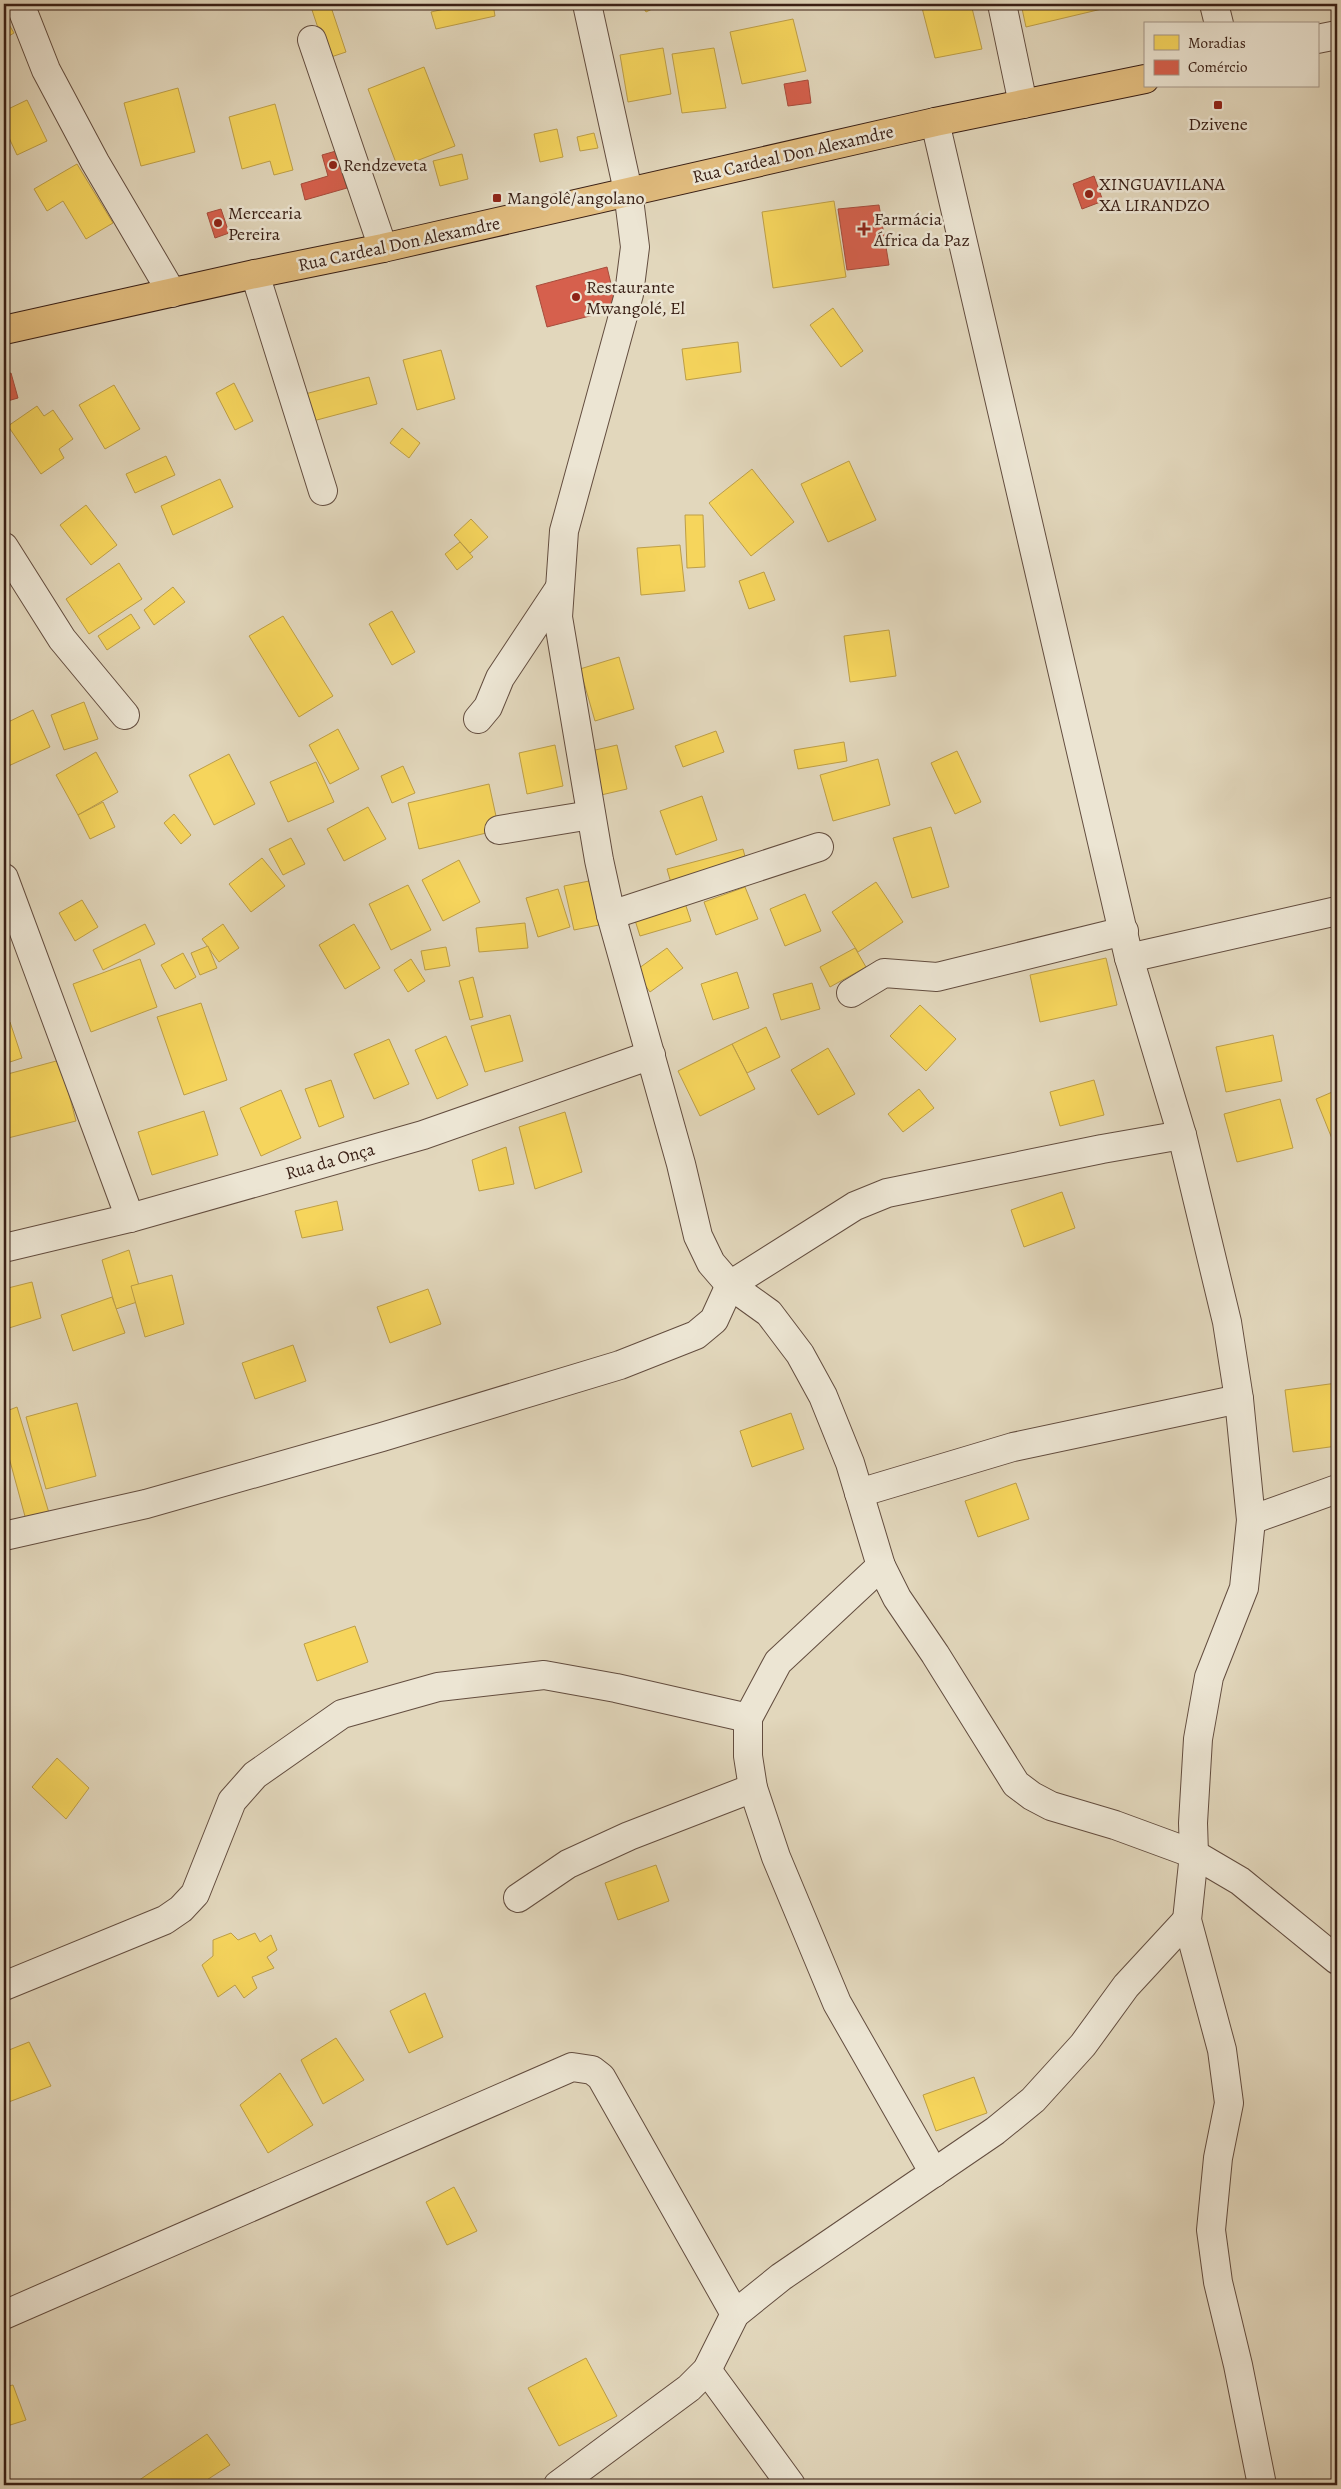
<svg xmlns="http://www.w3.org/2000/svg" width="1341" height="2489" viewBox="0 0 1341 2489" font-family="Alegreya,serif">
<style>
.homes{fill:#f6d55c;stroke:#bd9e47}
.shops{fill:#d6604d;stroke:#a74c3c}
.lines{fill:none;stroke-linecap:round;stroke-linejoin:round}
.minor-casing{stroke:#634d3f;stroke-width:30}
.major-casing{stroke:#391f15;stroke-width:30}
.minor{stroke:#ece5d3;stroke-width:28}
.major{stroke:#e1bc7e;stroke-width:28}
.poi-dot{fill:#8f2418;stroke:#ece5d3;stroke-width:2}
.labels{text-anchor:middle;dominant-baseline:central;stroke-width:5;stroke-linejoin:round;paint-order:stroke}
.poi-label{font-size:18px;fill:#391f15;stroke:#ece5d3;text-anchor:start}
.street-label{font-size:18px;fill:#391f15;stroke:#ece5d3}
</style>
<rect width="100%" height="100%" fill="#e2d7bc"/>
<filter id="stains"><feTurbulence type="fractalNoise" baseFrequency=".004" numOctaves="4"/><feColorMatrix values="0 0 0 0 .2 0 0 0 0 .09 0 0 0 0 .02 0 0 0 .5 -.17"/></filter>
<radialGradient id="worn" r=".72"><stop offset=".6" stop-color="#630" stop-opacity="0"/><stop offset="1" stop-color="#630" stop-opacity=".3"/></radialGradient>
<g class="homes">
<polygon points="320,4 330,4 346,52 328,58 311,7"/>
<polygon points="467,4 493,4 495,16 436,29 431,12"/>
<polygon points="641,4 662,4 646,12"/>
<polygon points="921,4 971,4 982,49 935,58"/>
<polygon points="1021,4 1105,4 1106,8 1026,27"/>
<polygon points="4,16 14,33 4,39"/>
<polygon points="793,19 806,71 742,84 730,32"/>
<polygon points="663,48 671,94 628,102 620,55"/>
<polygon points="714,48 726,108 682,113 672,54"/>
<polygon points="424,67 455,146 398,168 368,89"/>
<polygon points="178,88 195,152 141,166 124,103"/>
<polygon points="27,100 47,141 17,155 4,127 4,111"/>
<polygon points="275,104 293,170 274,175 270,161 242,169 229,117"/>
<polygon points="557,129 563,157 540,162 534,134"/>
<polygon points="594,133 598,148 580,151 577,137"/>
<polygon points="462,154 468,179 440,186 433,161"/>
<polygon points="77,164 113,223 86,239 63,201 47,211 34,189"/>
<polygon points="834,201 846,277 773,288 762,212"/>
<polygon points="833,308 863,351 841,367 810,325"/>
<polygon points="738,342 741,372 686,380 682,349"/>
<polygon points="441,350 455,399 417,410 403,360"/>
<polygon points="369,377 377,404 313,421 305,394"/>
<polygon points="234,383 253,421 235,430 216,393"/>
<polygon points="114,385 140,429 105,449 79,405"/>
<polygon points="37,406 44,416 53,410 73,439 59,449 64,458 41,474 8,426"/>
<polygon points="402,428 420,443 409,458 390,443"/>
<polygon points="166,456 175,475 135,493 126,474"/>
<polygon points="849,461 876,520 828,542 801,484"/>
<polygon points="752,469 794,522 751,556 709,503"/>
<polygon points="220,479 233,507 173,535 161,506"/>
<polygon points="86,505 117,545 91,565 60,525"/>
<polygon points="685,515 703,515 705,567 687,568"/>
<polygon points="471,519 488,537 470,553 454,535"/>
<polygon points="460,542 473,557 457,570 445,554"/>
<polygon points="680,545 685,591 641,595 637,548"/>
<polygon points="119,563 142,599 89,634 66,599"/>
<polygon points="764,572 775,600 749,609 739,581"/>
<polygon points="173,587 185,602 154,625 144,610"/>
<polygon points="392,611 415,652 392,665 369,624"/>
<polygon points="131,614 140,628 107,650 98,636"/>
<polygon points="283,616 333,696 299,717 249,636"/>
<polygon points="889,630 896,676 850,682 844,636"/>
<polygon points="619,657 634,709 595,721 580,669"/>
<polygon points="84,702 98,739 64,750 51,715"/>
<polygon points="33,710 50,747 4,768 4,724"/>
<polygon points="338,729 359,769 330,784 309,745"/>
<polygon points="716,731 724,752 683,767 675,746"/>
<polygon points="844,742 847,761 798,769 794,750"/>
<polygon points="555,745 563,786 527,794 519,753"/>
<polygon points="617,745 627,789 601,795 591,751"/>
<polygon points="957,751 981,802 955,814 931,763"/>
<polygon points="96,752 118,792 78,815 56,775"/>
<polygon points="229,754 255,804 214,825 189,775"/>
<polygon points="878,759 890,805 833,821 820,775"/>
<polygon points="316,762 334,802 288,822 270,782"/>
<polygon points="403,766 415,793 392,803 381,776"/>
<polygon points="489,784 499,830 419,849 408,803"/>
<polygon points="702,796 717,840 676,855 660,811"/>
<polygon points="103,802 115,827 90,839 78,815"/>
<polygon points="368,807 386,839 344,861 327,829"/>
<polygon points="174,814 191,835 181,844 164,823"/>
<polygon points="931,827 949,887 912,898 893,838"/>
<polygon points="291,838 305,864 283,875 269,849"/>
<polygon points="743,849 747,864 671,883 667,869"/>
<polygon points="262,858 285,886 251,912 229,884"/>
<polygon points="459,860 480,902 443,921 422,880"/>
<polygon points="589,881 599,925 574,930 564,886"/>
<polygon points="876,882 903,922 858,952 832,912"/>
<polygon points="408,885 431,930 391,950 369,904"/>
<polygon points="745,887 758,919 716,935 704,902"/>
<polygon points="558,889 570,927 538,937 526,898"/>
<polygon points="805,894 821,931 785,946 770,909"/>
<polygon points="82,900 98,927 75,941 59,913"/>
<polygon points="685,903 691,921 640,936 634,917"/>
<polygon points="525,923 528,948 479,952 476,928"/>
<polygon points="145,924 155,944 103,970 93,950"/>
<polygon points="223,924 239,948 219,962 202,939"/>
<polygon points="354,924 380,968 345,989 319,945"/>
<polygon points="208,946 217,968 200,975 191,953"/>
<polygon points="446,947 450,966 425,970 421,951"/>
<polygon points="667,948 683,968 650,992 635,971"/>
<polygon points="855,948 866,967 830,987 820,967"/>
<polygon points="183,953 196,977 175,989 161,965"/>
<polygon points="1106,958 1117,1005 1040,1022 1030,975"/>
<polygon points="140,959 157,1007 91,1032 73,984"/>
<polygon points="411,959 425,981 408,992 394,970"/>
<polygon points="737,972 749,1008 713,1020 701,984"/>
<polygon points="473,977 483,1017 470,1020 459,981"/>
<polygon points="812,983 820,1009 781,1020 773,994"/>
<polygon points="201,1003 227,1080 184,1095 157,1017"/>
<polygon points="920,1005 956,1039 926,1071 890,1036"/>
<polygon points="510,1015 523,1061 485,1072 471,1026"/>
<polygon points="10,1022 22,1058 4,1064 4,1024"/>
<polygon points="766,1027 780,1057 747,1073 732,1044"/>
<polygon points="1273,1035 1282,1081 1226,1092 1216,1047"/>
<polygon points="446,1036 468,1085 437,1099 415,1050"/>
<polygon points="389,1039 409,1084 374,1099 354,1054"/>
<polygon points="732,1044 755,1089 700,1116 678,1071"/>
<polygon points="828,1048 855,1094 818,1115 791,1070"/>
<polygon points="60,1060 76,1121 4,1139 4,1075"/>
<polygon points="331,1080 344,1117 319,1127 305,1089"/>
<polygon points="1094,1080 1104,1115 1060,1126 1050,1092"/>
<polygon points="919,1089 934,1108 903,1132 888,1114"/>
<polygon points="281,1090 301,1138 261,1156 240,1108"/>
<polygon points="1337,1090 1337,1151 1316,1099"/>
<polygon points="1280,1099 1293,1148 1237,1162 1224,1114"/>
<polygon points="204,1111 218,1155 152,1175 138,1132"/>
<polygon points="565,1112 582,1172 535,1189 519,1127"/>
<polygon points="506,1147 514,1184 479,1191 472,1160"/>
<polygon points="1062,1192 1075,1228 1024,1247 1011,1210"/>
<polygon points="337,1201 343,1230 302,1238 295,1211"/>
<polygon points="129,1250 143,1300 116,1309 102,1260"/>
<polygon points="172,1275 184,1324 145,1337 131,1286"/>
<polygon points="32,1282 41,1318 9,1328 4,1304 4,1289"/>
<polygon points="428,1289 441,1324 390,1343 377,1307"/>
<polygon points="112,1297 125,1333 73,1351 61,1315"/>
<polygon points="293,1345 306,1381 255,1399 242,1363"/>
<polygon points="1337,1383 1337,1446 1293,1452 1285,1390"/>
<polygon points="77,1403 96,1476 46,1489 26,1417"/>
<polygon points="17,1407 49,1513 26,1520 4,1439 4,1412"/>
<polygon points="791,1413 804,1449 752,1467 740,1431"/>
<polygon points="1016,1483 1029,1519 978,1537 965,1501"/>
<polygon points="355,1626 368,1662 317,1681 304,1644"/>
<polygon points="57,1758 89,1788 66,1819 32,1787"/>
<polygon points="656,1865 669,1901 618,1920 605,1883"/>
<polygon points="231,1933 238,1940 255,1933 260,1942 271,1935 277,1950 267,1957 274,1968 252,1977 257,1988 244,1998 235,1985 218,1997 202,1965 213,1956 213,1940"/>
<polygon points="425,1993 443,2037 409,2053 390,2011"/>
<polygon points="336,2038 364,2080 323,2104 301,2060"/>
<polygon points="29,2042 51,2086 6,2103 4,2097 4,2052"/>
<polygon points="280,2073 313,2125 268,2153 240,2105"/>
<polygon points="974,2077 987,2113 936,2131 923,2095"/>
<polygon points="454,2187 477,2231 447,2245 426,2202"/>
<polygon points="586,2358 617,2416 559,2446 528,2388"/>
<polygon points="13,2385 26,2420 4,2427 4,2387"/>
<polygon points="207,2434 230,2465 199,2485 132,2485"/>
</g>
<g class="shops">
<polygon points="808,80 811,103 788,106 784,84"/>
<polygon points="336,151 347,188 305,200 301,184 328,176 322,155"/>
<polygon points="1094,176 1103,201 1082,209 1073,184"/>
<polygon points="879,205 889,265 847,270 838,209"/>
<polygon points="221,209 229,233 215,238 207,213"/>
<polygon points="607,267 617,309 547,327 536,286"/>
<polygon points="11,373 18,398 4,402 4,375"/>
</g>
<g class="lines">
<defs>
<g id="minor">
<polyline points="20,4 46,70 95,162 172,293"/>
<polyline points="587,4 628,191 635,247 629,294 564,531 558,617 599,860 611,915 681,1164 698,1236 711,1263 730,1285 769,1313 800,1354 823,1396 850,1463 881,1566 897,1598 935,1654 1016,1784 1032,1796 1051,1806 1115,1825 1194,1854 1240,1881 1337,1960"/>
<polyline points="1002,4 1023,104"/>
<polyline points="1214,4 1219,24"/>
<polyline points="1317,39 1337,35"/>
<polyline points="312,40 383,248"/>
<polyline points="935,122 1129,958 1182,1135 1227,1322 1239,1399 1251,1520 1244,1588 1209,1677 1198,1739 1193,1823 1194,1854 1187,1920 1222,2050 1229,2103 1218,2158 1211,2230 1218,2282 1238,2365 1262,2485"/>
<polyline points="255,274 323,491"/>
<polyline points="4,547 62,639 125,715"/>
<polyline points="478,719 488,707 500,678 559,589"/>
<polyline points="499,830 591,815"/>
<polyline points="4,878 130,1218"/>
<polyline points="611,915 819,847"/>
<polyline points="1129,958 1337,911"/>
<polyline points="851,993 884,973 937,977 1124,931"/>
<polyline points="4,1248 130,1218 423,1135 651,1055"/>
<polyline points="859,1493 1013,1447 1239,1399"/>
<polyline points="1251,1520 1337,1489"/>
<polyline points="4,1536 146,1504 382,1437 620,1365 696,1335 714,1320 730,1285 855,1206 887,1193 1102,1149 1182,1135"/>
<polyline points="881,1566 778,1662 748,1718 748,1756 753,1788 776,1857 837,2003 934,2173"/>
<polyline points="518,1898 568,1864 629,1836 753,1788"/>
<polyline points="4,1986 165,1920 181,1909 195,1894 232,1801 255,1775 342,1714 438,1687 544,1675 616,1688 748,1718"/>
<polyline points="4,2315 572,2067 592,2070 601,2077 735,2314"/>
<polyline points="707,2370 791,2485"/>
<polyline points="558,2485 689,2388 707,2370 735,2314 781,2277 995,2131 1033,2100 1083,2045 1126,1986 1187,1920"/>
</g>
<polyline id="major" points="4,330 255,274 383,248 935,122 1145,79"/>
</defs>
<use href="#minor" class="minor-casing"/>
<use href="#major" class="major-casing"/>
<use href="#minor" class="minor"/>
<use href="#major" class="major"/>
</g>
<g class="poi-dot">
<rect x="1213" y="100" width="10" height="10" rx="2.5"/>
<circle cx="333" cy="165" r="5"/>
<circle cx="1089" cy="194" r="5"/>
<rect x="492" y="193" width="10" height="10" rx="2.5"/>
<circle cx="218" cy="223" r="5"/>
<path d="M861.5 221.5h5v5h5v5h-5v5h-5v-5h-5v-5h5z"/>
<circle cx="576" cy="297" r="5"/>
</g>
<g class="labels">
<g class="poi-label">
<text x="1218" y="124" text-anchor="middle">Dzivene</text>
<text x="343" y="165">Rendzeveta</text>
<text x="1099" y="184">XINGUAVILANA<tspan x="1099" dy="21">XA LIRANDZO</tspan></text>
<text x="507" y="198">Mangolê/angolano</text>
<text x="228" y="213">Mercearia<tspan x="228" dy="21">Pereira</tspan></text>
<text x="874" y="219">Farmácia<tspan x="874" dy="21">África da Paz</tspan></text>
<text x="586" y="287">Restaurante<tspan x="586" dy="21">Mwangolé, El</tspan></text>
</g>
<g class="street-label">
<text transform="translate(793 154) rotate(-13)">Rua Cardeal Don Alexamdre</text>
<text transform="translate(399 244) rotate(-12)">Rua Cardeal Don Alexamdre</text>
<text transform="translate(330 1161) rotate(-16)">Rua da Onça</text>
</g>
</g>
<rect width="1341" height="2489" fill="none" stroke="#e2d7bc" stroke-width="20"/>
<rect x="5" y="5" width="1331" height="2479" fill="none" stroke="#391f15" stroke-width="2.5"/>
<rect x="10" y="10" width="1321" height="2469" fill="none" stroke="#391f15"/>
<rect x="1144" y="22" width="175" height="65" fill="#ece5d3" stroke="#a49687"/>
<rect x="1154" y="35" width="25" height="15" fill="#f6d55c" stroke="#a49687"/>
<text x="1188" y="48" font-size="15" fill="#391f15">Moradias</text>
<rect x="1154" y="60" width="25" height="15" fill="#d6604d" stroke="#a49687"/>
<text x="1188" y="72" font-size="15" fill="#391f15">Comércio</text>
<rect width="100%" height="100%" filter="url(#stains)"/>
<rect width="100%" height="100%" fill="url(#worn)"/>
</svg>
